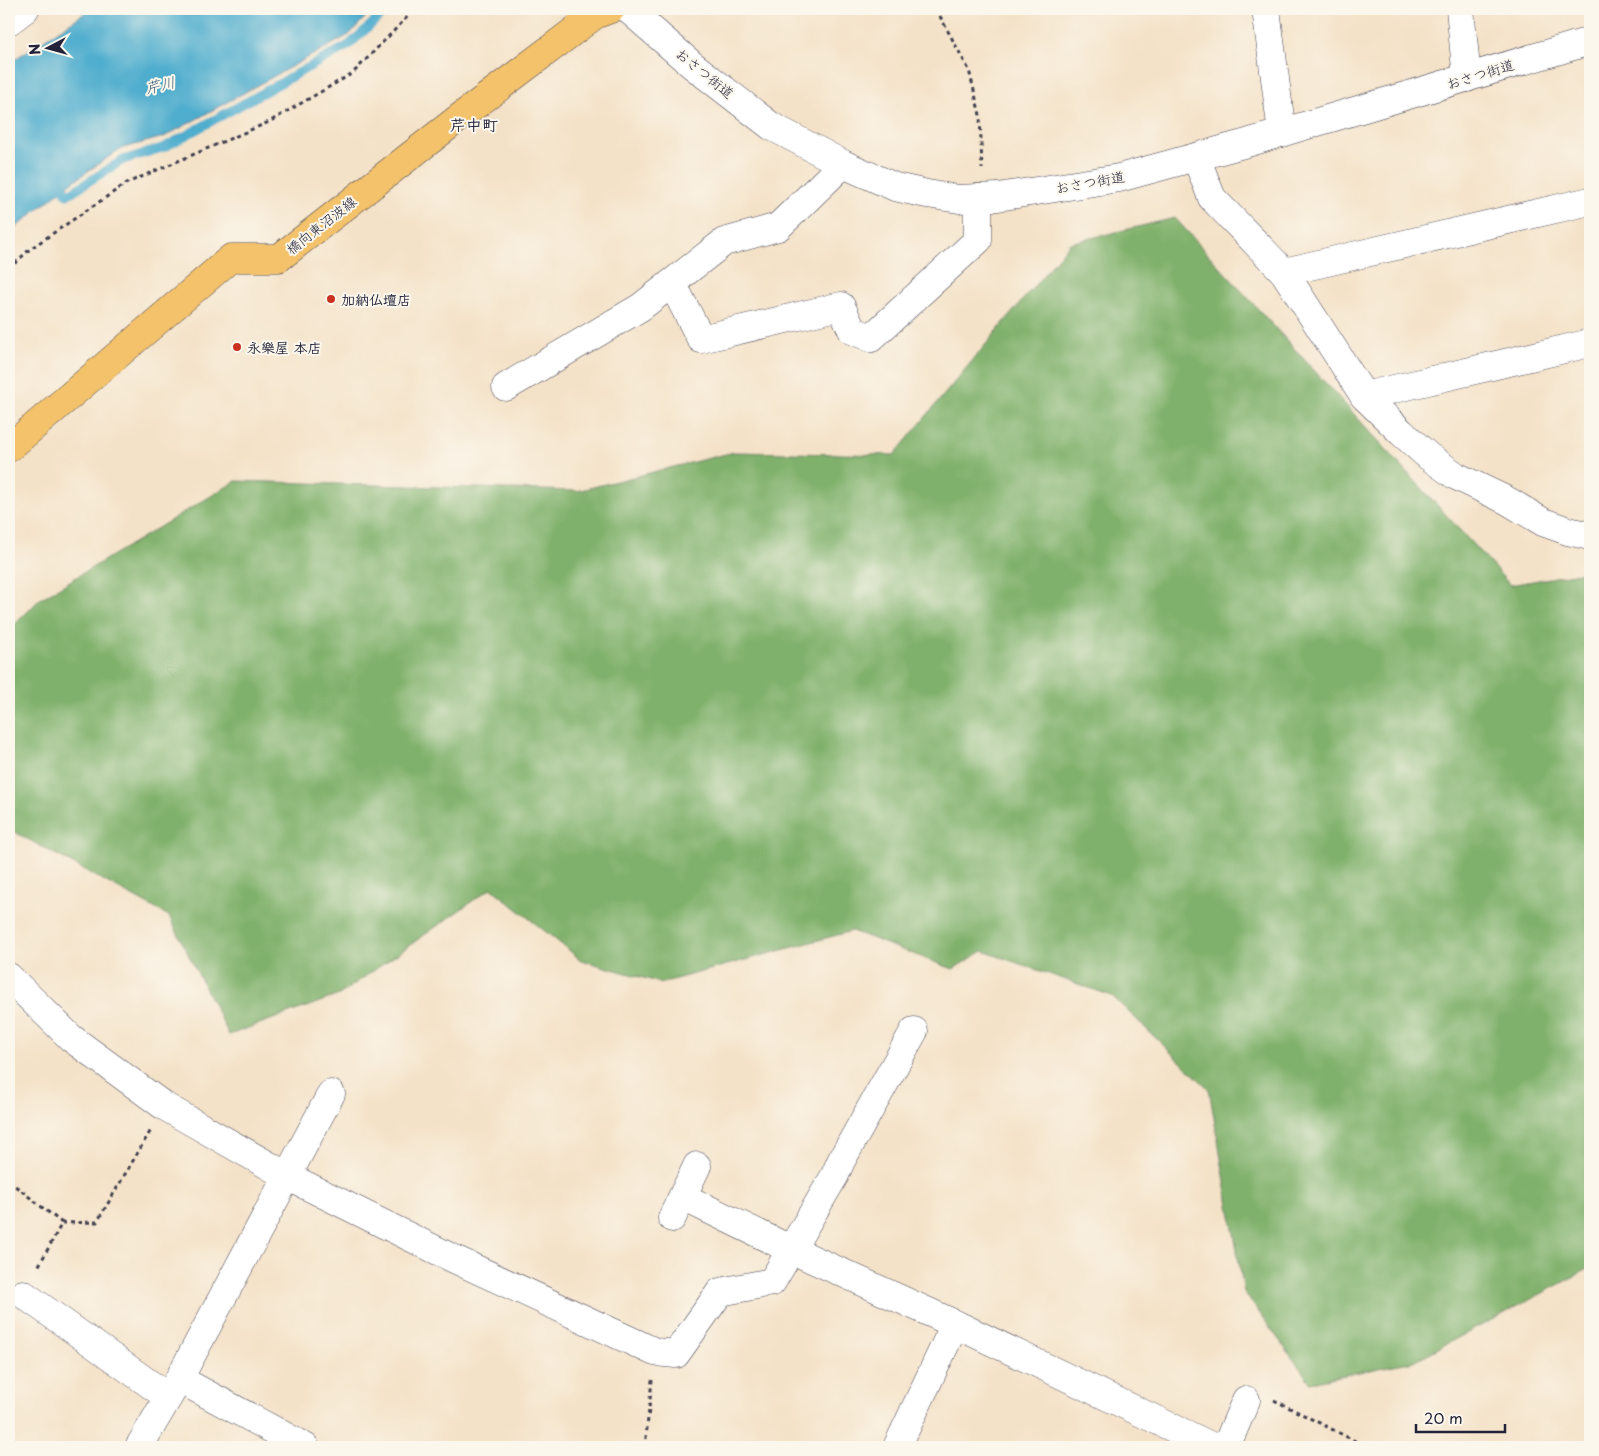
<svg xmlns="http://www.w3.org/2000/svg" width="1599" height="1456" viewBox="0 0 1599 1456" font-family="'Playpen Sans','Klee One',sans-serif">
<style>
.forest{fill:#80b16c;stroke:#516a54}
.water{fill:#50adce;stroke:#396884}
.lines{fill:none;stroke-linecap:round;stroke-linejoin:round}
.stream{stroke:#50adce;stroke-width:9}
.minor-casing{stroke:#423f50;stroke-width:29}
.major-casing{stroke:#423f50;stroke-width:29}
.path{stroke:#423f50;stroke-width:3;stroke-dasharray:4 4;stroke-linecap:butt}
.minor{stroke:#fff;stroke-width:28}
.major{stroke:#f3c26a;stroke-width:28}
.poi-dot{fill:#c8321e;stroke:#fbf7ec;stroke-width:2}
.labels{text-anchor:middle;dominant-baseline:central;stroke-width:4;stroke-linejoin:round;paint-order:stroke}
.street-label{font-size:14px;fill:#22223b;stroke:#fbf7ec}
.poi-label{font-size:14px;font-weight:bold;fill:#22223b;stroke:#fbf7ec;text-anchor:start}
.water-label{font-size:15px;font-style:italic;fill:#345a76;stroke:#fbf7ec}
.quarter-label{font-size:16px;font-weight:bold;fill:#22223b;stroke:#fbf7ec}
</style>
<rect width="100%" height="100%" fill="#fbf7ec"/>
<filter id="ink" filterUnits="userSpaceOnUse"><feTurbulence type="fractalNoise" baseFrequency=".02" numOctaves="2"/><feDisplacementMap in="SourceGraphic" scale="10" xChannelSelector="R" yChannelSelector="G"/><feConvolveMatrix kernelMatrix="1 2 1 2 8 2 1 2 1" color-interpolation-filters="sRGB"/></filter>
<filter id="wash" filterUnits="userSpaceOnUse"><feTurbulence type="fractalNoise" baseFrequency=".0096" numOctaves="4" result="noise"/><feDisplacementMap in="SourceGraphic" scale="20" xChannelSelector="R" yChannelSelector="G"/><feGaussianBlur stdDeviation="1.12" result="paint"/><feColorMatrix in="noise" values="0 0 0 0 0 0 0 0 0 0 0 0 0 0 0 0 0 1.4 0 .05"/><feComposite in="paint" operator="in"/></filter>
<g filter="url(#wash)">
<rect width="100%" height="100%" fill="#f4e2c8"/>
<polygon class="forest" points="1175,218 1510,585 1590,571 1590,1268 1414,1361 1310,1382 1244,1292 1209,1089 1112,996 983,951 953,969 852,931 661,983 581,960 491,888 339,995 229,1035 169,916 9,829 9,630 40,599 236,481 577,491 734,452 894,455 1070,243"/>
<polygon class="water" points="91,9 373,9 349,35 164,137 120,149 64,188 9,233 9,63"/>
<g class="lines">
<polyline class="stream" points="64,188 67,195 123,160 165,147 349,45 388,9"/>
</g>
</g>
<g filter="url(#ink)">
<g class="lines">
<defs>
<g id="minor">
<polyline points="628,9 691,64 771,126 843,164 895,187 927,194 959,199 998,197 1119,178 1247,143 1590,41"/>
<polyline points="1266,9 1282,133"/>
<polyline points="1460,9 1467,78"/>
<polyline points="9,21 25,9"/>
<polyline points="1196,157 1212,198 1284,272 1364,396 1401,432 1428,456 1456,476 1508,501 1543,522 1568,531 1590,536"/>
<polyline points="1284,272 1590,201"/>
<polyline points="672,283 701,339 841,306 852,330 871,338 978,240 978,198"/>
<polyline points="506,387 641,307 724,242 778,227 843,164"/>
<polyline points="1364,396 1590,343"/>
<polyline points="9,977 71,1038 164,1106 287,1176 450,1257 655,1352 676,1354 720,1292 772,1282 835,1175 841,1161 914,1031"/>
<polyline points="683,1197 790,1249 955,1324 1213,1447"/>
<polyline points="672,1218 697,1166"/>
<polyline points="23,1294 168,1397"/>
<polyline points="179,1379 305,1447"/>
<polyline points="139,1447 179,1379 331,1094"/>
<polyline points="897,1447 955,1324"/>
<polyline points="1226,1447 1246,1400"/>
</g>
<polyline id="major" points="9,448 231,258 279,258 460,117 595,15 611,9"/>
</defs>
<use href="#minor" class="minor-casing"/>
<use href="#major" class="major-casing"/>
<g class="path">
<polyline points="936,9 969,70 980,115 982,169"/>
<polyline points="9,269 30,249 127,183 269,122 353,73 415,9"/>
<polyline points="9,1181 62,1223 37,1269"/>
<polyline points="62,1223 97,1222 151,1130"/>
<polyline points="1274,1400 1367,1447"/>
<polyline points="645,1447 652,1380"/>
</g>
<use href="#minor" class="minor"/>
<use href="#major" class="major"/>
</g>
</g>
<g class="poi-dot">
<circle cx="331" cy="299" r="5"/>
<circle cx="237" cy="347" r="5"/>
</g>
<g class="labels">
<g class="street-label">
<text transform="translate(705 73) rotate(39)">おさつ街道</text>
<text transform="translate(1480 74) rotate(-17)">おさつ街道</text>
<text transform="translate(1090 182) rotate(-10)">おさつ街道</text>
<text transform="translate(321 225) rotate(-38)">橋向東沼波線</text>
</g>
<g class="poi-label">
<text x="341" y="299">加納仏壇店</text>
<text x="247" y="347">永樂屋 本店</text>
</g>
<g class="water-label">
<text transform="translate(160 84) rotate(-13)">芹川</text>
</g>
<g class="quarter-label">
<text x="474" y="124">芹中町</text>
</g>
</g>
<rect width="1599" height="1456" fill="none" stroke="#fbf7ec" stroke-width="30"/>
<g transform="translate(48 48) rotate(264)" stroke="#fbf7ec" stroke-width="4" paint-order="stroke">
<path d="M0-4L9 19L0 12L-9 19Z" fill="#22223b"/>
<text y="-8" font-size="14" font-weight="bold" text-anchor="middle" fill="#22223b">N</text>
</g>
<path d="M1416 1424v8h89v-8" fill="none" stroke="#22223b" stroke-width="2.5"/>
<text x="1424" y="1424" font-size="15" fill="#22223b" stroke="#fbf7ec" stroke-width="4" paint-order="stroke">20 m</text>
</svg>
